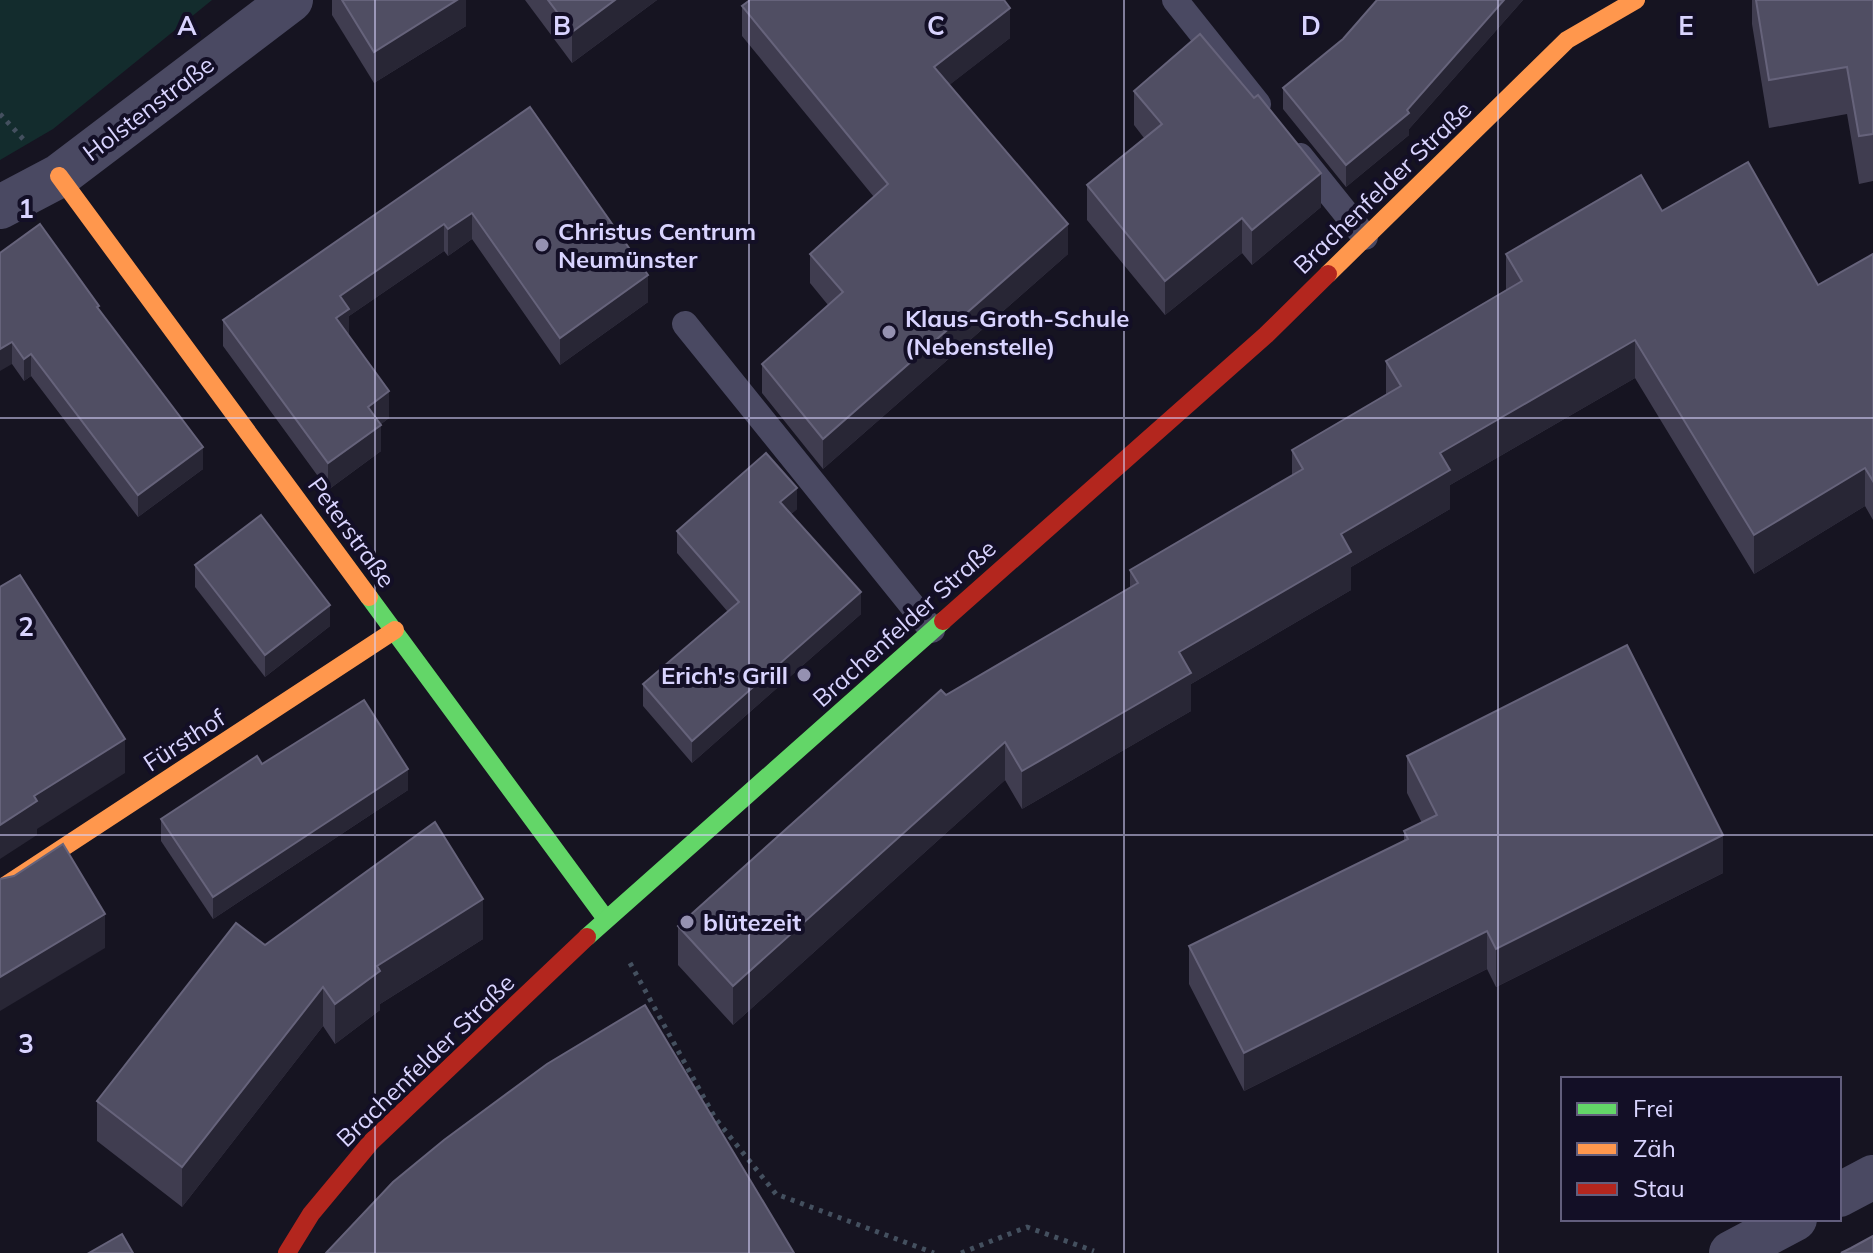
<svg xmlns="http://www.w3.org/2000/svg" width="1873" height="1253" viewBox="0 0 1873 1253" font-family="Mulish,sans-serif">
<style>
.green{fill:#132c2d}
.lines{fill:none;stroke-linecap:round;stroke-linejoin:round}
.path{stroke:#44505f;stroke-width:5;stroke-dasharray:4 6;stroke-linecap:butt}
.lane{stroke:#4a4962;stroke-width:26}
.street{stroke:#4a4962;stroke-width:44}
.fast{stroke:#63d668;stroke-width:18}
.slow{stroke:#ff974d;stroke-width:18}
.jam{stroke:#b3261e;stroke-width:18}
.wall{fill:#403d50}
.shaded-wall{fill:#282635}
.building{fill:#504e63;stroke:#66637b;stroke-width:2}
.grid{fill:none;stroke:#d9d4ff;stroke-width:2;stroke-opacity:0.55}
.poi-dot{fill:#9591b1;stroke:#130f26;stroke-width:3}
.labels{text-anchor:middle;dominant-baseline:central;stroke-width:8;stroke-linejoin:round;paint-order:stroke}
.street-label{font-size:24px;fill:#d9d4ff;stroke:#130f26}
.poi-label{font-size:24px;font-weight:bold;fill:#d9d4ff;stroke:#130f26;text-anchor:start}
.grid-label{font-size:26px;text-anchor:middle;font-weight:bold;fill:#d9d4ff;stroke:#130f26;stroke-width:8;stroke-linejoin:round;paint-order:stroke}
</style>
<rect width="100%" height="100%" fill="#161421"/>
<polygon class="green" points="0,0 212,0 53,129 0,160"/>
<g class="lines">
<g class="path">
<polyline points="0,114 24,140"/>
<polyline points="630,963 715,1118 776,1194 934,1253"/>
<polyline points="961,1253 1027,1227 1094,1251"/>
</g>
<g class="lane">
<polyline points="1175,0 1258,104"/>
<polyline points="1300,156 1365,237"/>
<polyline points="685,324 932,630"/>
</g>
<g class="street">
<polyline points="0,207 59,176 291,0"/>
<polyline points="1839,1195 1873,1177"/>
<polyline points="1731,1253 1795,1219"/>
</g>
<g class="fast">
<polyline points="369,597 606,919"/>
<polyline points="587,937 943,621"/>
</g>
<g class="slow">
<polyline points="59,176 369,597"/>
<polyline points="1328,274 1567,40 1636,0"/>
<polyline points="0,889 395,630"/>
</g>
<g class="jam">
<polyline points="943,621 1266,335 1328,274"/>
<polyline points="287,1253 311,1214 371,1142 587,937"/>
</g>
</g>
<g class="wall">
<polygon points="332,0 466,0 466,26 374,83 332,15"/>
<polygon points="525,0 657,0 572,63"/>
<polygon points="1377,0 1523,0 1409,129 1409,135 1346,187 1283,109 1283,88 1343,39"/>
<polygon points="1752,0 1873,0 1873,181 1859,184 1847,114 1769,128 1752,24"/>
<polygon points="742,6 1010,38 949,85 1068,254 823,469 762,393 762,364 828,305 810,283 810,254 874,197 742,36"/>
<polygon points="1134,91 1321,207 1252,265 1242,253 1165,315 1087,220 1087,185 1144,138 1134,125"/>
<polygon points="530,107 648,302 560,365 472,239 448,256 444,251 349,316 349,335 389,418 381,424 381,451 328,490 223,346 223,320"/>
<polygon points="1662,211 1818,285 1873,254 1873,520 1865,506 1754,574 1635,378 1450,485 1450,509 1351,567 1351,590 1191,684 1191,711 1022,809 1005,780 733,1025 678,965 678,926 946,695 1130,588 1130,570 1292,476 1292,450 1386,395 1386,361 1506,291 1506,254"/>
<polygon points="0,253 99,309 203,469 138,517 31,376 24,381 12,364"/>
<polygon points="797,509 791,514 861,614 692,763 643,706 643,684 728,612 677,553 677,531"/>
<polygon points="195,565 330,626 265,677 195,587"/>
<polygon points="1407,756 1723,873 1496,987 1487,969 1244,1091 1189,984 1189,946 1404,841 1404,831 1422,823 1407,793"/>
<polygon points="262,764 408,790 213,919 161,841 161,819"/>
<polygon points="483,939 380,1004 380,1010 335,1044 323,1026 182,1207 97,1141 97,1101 265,945"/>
</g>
<g class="shaded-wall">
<polygon points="457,0 466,0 466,26 374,83 374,52"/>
<polygon points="615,0 657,0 572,63 572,32"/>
<polygon points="1504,0 1523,0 1409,129 1409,135 1346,187 1346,165 1407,110"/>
<polygon points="1010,8 1010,38 934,97 934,67"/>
<polygon points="1321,173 1321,207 1252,265 1252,230"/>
<polygon points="472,213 472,239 448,256 448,229"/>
<polygon points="1242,218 1242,253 1165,315 1165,281"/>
<polygon points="444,224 444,251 349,316 349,335 336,318 340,296"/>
<polygon points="1068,224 1068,254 823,469 823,439"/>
<polygon points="648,275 648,302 560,365 560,338"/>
<polygon points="1635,340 1635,378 1450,485 1450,509 1351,567 1351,590 1191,684 1191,711 1022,809 1022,771 1179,652 1341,534 1440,453"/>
<polygon points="12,342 12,364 0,371 0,349"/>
<polygon points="31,354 31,376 24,381 24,359"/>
<polygon points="389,391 389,418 368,434 368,407"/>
<polygon points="381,425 381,451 328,490 328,463"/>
<polygon points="203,447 203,469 138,517 138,495"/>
<polygon points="1865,468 1865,506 1754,574 1754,535"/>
<polygon points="797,488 797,509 780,524 780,502"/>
<polygon points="861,592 861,614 692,763 692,741"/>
<polygon points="330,605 330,626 265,677 265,655"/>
<polygon points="125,739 125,773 37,829 37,835 0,859 0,825 34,796"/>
<polygon points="1005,742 1005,780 733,1025 733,986"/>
<polygon points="408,769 408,790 213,919 213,897"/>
<polygon points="1723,835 1723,873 1496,987 1496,949"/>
<polygon points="483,899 483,939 380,1004 380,1010 335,1044 335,1004 377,966"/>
<polygon points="105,914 105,948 0,1011 0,977"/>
<polygon points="1487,931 1487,969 1244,1091 1244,1053"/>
<polygon points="323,987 323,1026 182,1207 182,1167"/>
</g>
<g class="building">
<polygon points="342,0 457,0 374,52"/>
<polygon points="548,0 615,0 572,32"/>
<polygon points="750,0 1004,0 1010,8 934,67 1068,224 823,439 762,364 843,292 810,254 888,184 742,6"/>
<polygon points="1377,0 1504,0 1407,110 1409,113 1346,165 1283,88 1343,39"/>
<polygon points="1756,0 1873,0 1873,134 1859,136 1847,67 1769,80"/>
<polygon points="1200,34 1254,98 1258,95 1321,173 1252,230 1242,218 1165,281 1087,185 1162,124 1134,91"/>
<polygon points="530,107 648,275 560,338 472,213 448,229 444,224 340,296 349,309 336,318 389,391 368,407 381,425 328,463 223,320"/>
<polygon points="1748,162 1818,285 1873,254 1873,481 1865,468 1754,535 1635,340 1440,453 1450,470 1341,534 1351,552 1179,652 1191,673 1022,771 1005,742 733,986 678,926 941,690 946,695 1138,583 1130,570 1303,469 1292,450 1401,386 1386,361 1522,281 1506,254 1641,175 1662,211"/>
<polygon points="40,224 99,306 97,307 203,447 138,495 31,354 24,359 12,342 0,349 0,253"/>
<polygon points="766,453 797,488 780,502 861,592 692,741 643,684 739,602 677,531"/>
<polygon points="261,515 330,605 265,655 195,565"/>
<polygon points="20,575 125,739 34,796 37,801 0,825 0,587"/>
<polygon points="1627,645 1723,835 1496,949 1487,931 1244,1053 1189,946 1408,839 1404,831 1437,815 1407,756"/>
<polygon points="364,700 408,769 213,897 161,819 257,756 262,764"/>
<polygon points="435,822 483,899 377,966 380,971 335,1004 323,987 182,1167 97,1101 236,923 265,945"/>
<polygon points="63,844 105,914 0,977 0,879 14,876"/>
<polygon points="645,1005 794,1253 326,1253 393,1182 444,1140 547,1064"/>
<polygon points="122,1234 133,1253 89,1253"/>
<polygon points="1873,1236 1873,1253 1841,1253 1851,1248"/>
</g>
<path class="grid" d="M375 0V1253M749 0V1253M1124 0V1253M1498 0V1253M0 418H1873M0 835H1873"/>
<g class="poi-dot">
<circle cx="542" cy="245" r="8"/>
<circle cx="889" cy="332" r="8"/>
<circle cx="804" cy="675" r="8"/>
<circle cx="687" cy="922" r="8"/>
</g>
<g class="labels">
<g class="street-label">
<text transform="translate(148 108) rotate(-37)">Holstenstraße</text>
<text transform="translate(1382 187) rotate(-44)">Brachenfelder Straße</text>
<text transform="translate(352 532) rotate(54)">Peterstraße</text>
<text transform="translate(904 623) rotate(-42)">Brachenfelder Straße</text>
<text transform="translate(184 740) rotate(-33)">Fürsthof</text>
<text transform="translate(425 1060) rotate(-44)">Brachenfelder Straße</text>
</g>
<g class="poi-label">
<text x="558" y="231">Christus Centrum<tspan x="558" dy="28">Neumünster</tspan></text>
<text x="905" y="318">Klaus-Groth-Schule<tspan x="905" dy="28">(Nebenstelle)</tspan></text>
<text x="788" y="675" text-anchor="end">Erich's Grill</text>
<text x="703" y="922">blütezeit</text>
</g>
</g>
<g class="grid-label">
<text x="187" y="35">A</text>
<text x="562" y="35">B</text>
<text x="936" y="35">C</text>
<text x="1311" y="35">D</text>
<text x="1686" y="35">E</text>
<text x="26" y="218">1</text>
<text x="26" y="636">2</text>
<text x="26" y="1053">3</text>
</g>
<rect x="1561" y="1077" width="280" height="144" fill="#130f26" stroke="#625e7d" stroke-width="2"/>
<rect x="1577" y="1103" width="40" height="12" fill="#63d668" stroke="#625e7d" stroke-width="2"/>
<text x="1633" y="1117" font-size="24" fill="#d9d4ff">Frei</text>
<rect x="1577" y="1143" width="40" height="12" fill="#ff974d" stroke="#625e7d" stroke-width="2"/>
<text x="1633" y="1157" font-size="24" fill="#d9d4ff">Zäh</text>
<rect x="1577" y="1183" width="40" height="12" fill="#b3261e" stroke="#625e7d" stroke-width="2"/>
<text x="1633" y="1197" font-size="24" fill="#d9d4ff">Stau</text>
</svg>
